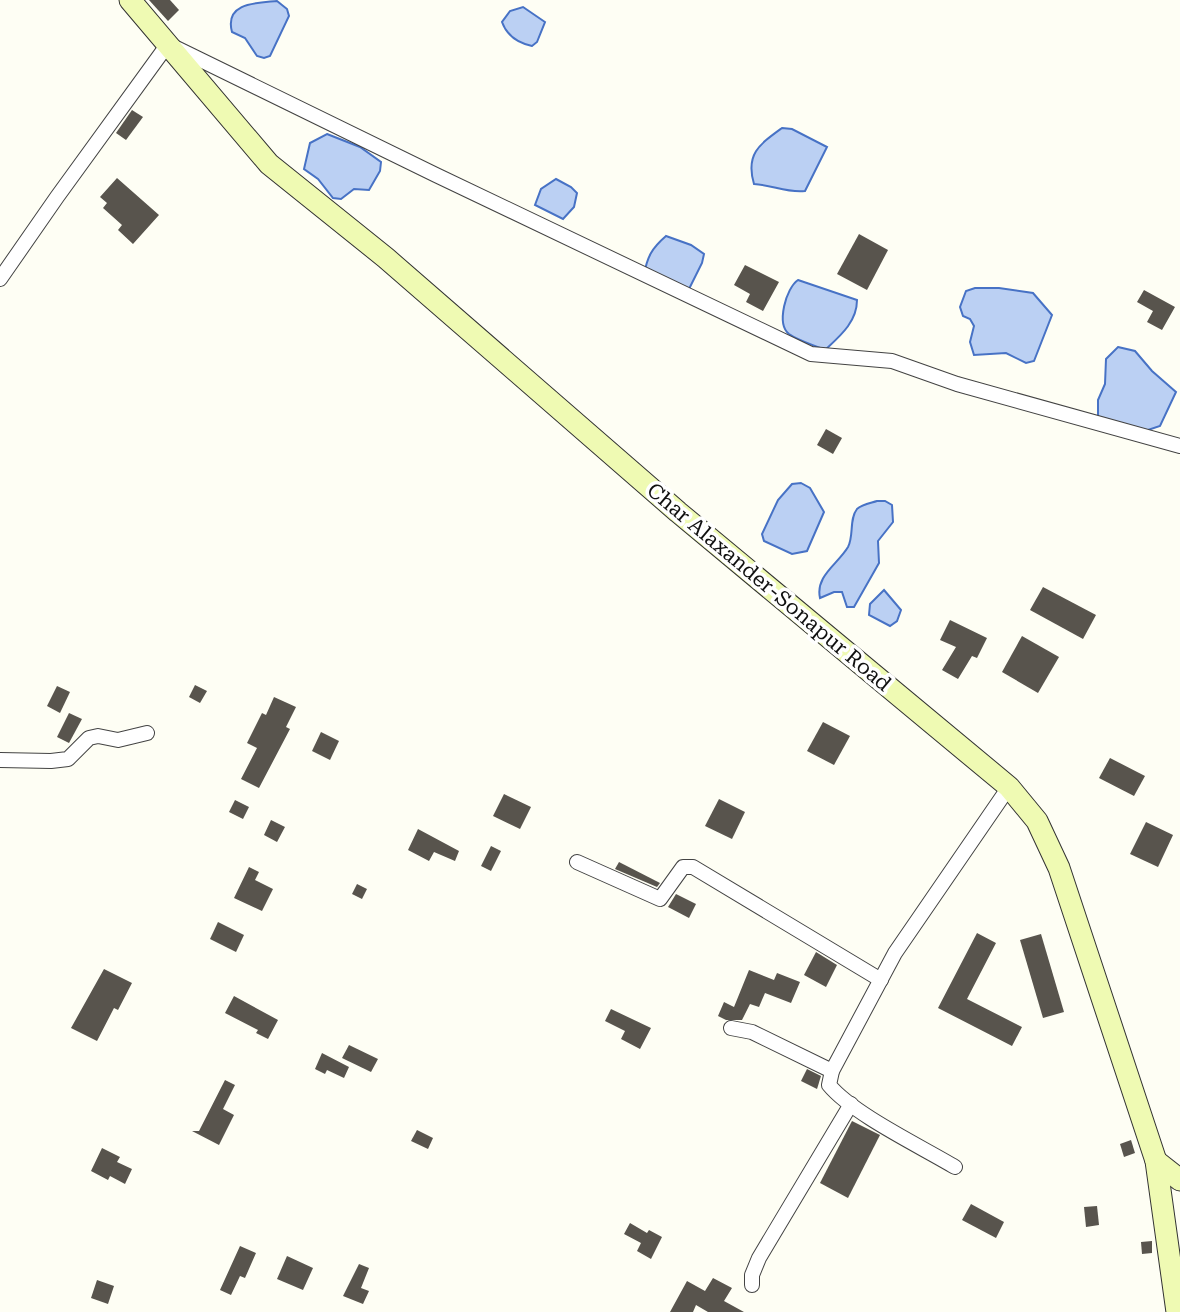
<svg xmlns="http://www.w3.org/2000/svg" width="1180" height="1312" viewBox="0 0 1180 1312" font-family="'Roboto Serif',serif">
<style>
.water{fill:#bbd0f3;stroke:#4772c5;stroke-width:2}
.building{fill:#58544d}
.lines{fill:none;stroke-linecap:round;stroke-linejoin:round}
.minor-casing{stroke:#434343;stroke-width:16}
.secondary-casing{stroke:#323232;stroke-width:23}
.minor{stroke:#fff;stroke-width:14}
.secondary{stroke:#effab3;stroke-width:21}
.labels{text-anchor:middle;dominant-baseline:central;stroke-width:7;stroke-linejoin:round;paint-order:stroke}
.street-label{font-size:21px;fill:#101010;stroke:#fff}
</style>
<rect width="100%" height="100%" fill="#fefef4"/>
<g class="water">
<path d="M277 1 287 9 289 16 270 56 264 58 257 56 245 38 232 32C224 2 258 3 277 1Z"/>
<path d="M523 7 545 22 537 42 532 46C518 43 507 36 502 22L510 11Z"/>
<path d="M782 128 792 129 827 147 805 191C786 193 773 185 754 184 745 154 760 144 782 128Z"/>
<polygon points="327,134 360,147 381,162 380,171 369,190 354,189 341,199 333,198 318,179 304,169 310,143"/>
<polygon points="556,179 571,187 577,193 574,207 563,219 535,205 541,189"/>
<path d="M666 236 691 245 704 254 702 263 689 289 644 275C647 257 652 248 666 236Z"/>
<path d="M798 280 857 300C857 322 840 336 825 350 814 345 799 341 789 334 776 324 786 288 798 280Z"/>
<polygon points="975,288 999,288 1033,293 1052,315 1034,361 1026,363 1006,353 974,355 970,342 974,326 970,319 963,316 960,307 966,291"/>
<polygon points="1118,347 1135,351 1152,371 1176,392 1160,426 1145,431 1098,417 1098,400 1105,384 1106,359"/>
<polygon points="801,483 810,488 824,512 807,551 792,554 764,541 762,534 778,500 792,484"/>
<path d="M877 501H885L892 505 893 522 878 541 879 563 854 607H847L842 592H834L820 598C815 576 838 564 848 547 854 536 849 519 857 509 862 504 871 503 877 501Z"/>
<polygon points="884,590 901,610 897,621 890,626 869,615 870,604"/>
</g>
<g class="building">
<polygon points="149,0 170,0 179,10 168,21"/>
<polygon points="132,110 143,117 126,140 116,133"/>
<polygon points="117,178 159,215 133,244 118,230 122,225 103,208 107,203 100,197"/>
<polygon points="859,234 888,250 867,290 837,274"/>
<polygon points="745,265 779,282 763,311 746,302 750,294 734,285"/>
<polygon points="1144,290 1175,307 1162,330 1147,322 1153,311 1137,302"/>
<polygon points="826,429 842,438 833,454 817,445"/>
<polygon points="1043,587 1096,615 1083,639 1030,610"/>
<polygon points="950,620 987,638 977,658 972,656 958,679 942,670 956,647 940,640"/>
<polygon points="1022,636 1059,657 1038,693 1002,672"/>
<polygon points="195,685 207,691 200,703 189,697"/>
<polygon points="57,686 70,692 60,713 47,706"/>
<polygon points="274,697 296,707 286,727 290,729 259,788 241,779 257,748 247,743 262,713 266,715"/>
<polygon points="69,713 82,719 69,743 57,737"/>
<polygon points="823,722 850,736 834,765 807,751"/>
<polygon points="321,732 339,741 330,760 312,751"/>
<polygon points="1110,758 1145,776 1134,796 1099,778"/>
<polygon points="504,794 531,807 520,829 493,816"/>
<polygon points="719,799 745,812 732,839 705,826"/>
<polygon points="235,800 249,807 243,819 229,812"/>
<polygon points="271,820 285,827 277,842 264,835"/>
<polygon points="1146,822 1173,835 1158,867 1130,854"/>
<polygon points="418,829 459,851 455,861 434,852 429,861 408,850"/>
<polygon points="491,846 501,851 491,871 481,866"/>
<polygon points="619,862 660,883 657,887 615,869"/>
<polygon points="249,867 259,872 255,880 273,889 262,911 234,898"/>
<polygon points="357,884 367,889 362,899 352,894"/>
<polygon points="676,894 696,904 689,918 668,907"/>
<polygon points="218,922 244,935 236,952 210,939"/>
<polygon points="977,933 996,943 967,999 1022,1027 1012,1046 938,1008"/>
<polygon points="1041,934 1064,1012 1043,1018 1020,940"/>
<polygon points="816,952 837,965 826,987 804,975"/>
<polygon points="104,969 132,983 118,1010 114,1008 97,1041 71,1028"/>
<polygon points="749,970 774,980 777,973 800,982 791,1003 765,993 759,1007 750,1004 742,1020 726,1020 718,1016 724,1002 734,1007"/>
<polygon points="234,996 278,1020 268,1039 256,1033 258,1030 225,1013"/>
<polygon points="611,1009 651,1028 640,1049 621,1039 625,1031 605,1021"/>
<polygon points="349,1045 378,1059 371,1072 342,1058"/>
<polygon points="322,1053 349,1067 344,1078 327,1070 325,1074 315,1069"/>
<polygon points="807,1069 821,1076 817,1089 801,1081"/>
<polygon points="225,1080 235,1085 223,1109 234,1115 219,1145 192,1131 199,1131"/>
<polygon points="852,1121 880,1135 848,1198 820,1183"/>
<polygon points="417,1130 433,1138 428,1149 411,1141"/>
<polygon points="1131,1140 1135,1153 1124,1157 1120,1144"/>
<polygon points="102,1148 120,1157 117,1162 132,1169 125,1184 110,1176 108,1180 91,1171"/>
<polygon points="971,1204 1004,1222 996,1238 962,1220"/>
<polygon points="1097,1206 1099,1225 1086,1227 1084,1207"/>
<polygon points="630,1223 647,1233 649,1230 662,1237 651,1259 637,1251 641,1243 624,1234"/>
<polygon points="1152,1241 1152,1253 1142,1254 1141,1242"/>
<polygon points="240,1246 256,1253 245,1278 240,1276 231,1295 220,1290"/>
<polygon points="287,1256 313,1268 303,1290 277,1279"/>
<polygon points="359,1264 369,1268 361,1288 369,1291 363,1304 343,1296"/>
<polygon points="713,1278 732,1288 724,1301 744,1312 708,1312 696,1305 693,1312 670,1312 687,1281 705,1291"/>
<polygon points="97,1280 114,1286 108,1304 91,1298"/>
</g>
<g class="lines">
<defs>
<g id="minor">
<polyline points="0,279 57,197 168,44 436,175 811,354 892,361 957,384 1180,446"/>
<polyline points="0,760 51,761 68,759 89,738 98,736 118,740 147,733"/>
<polyline points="577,862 660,899 683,867 693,867 881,980"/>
<polyline points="731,1028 752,1032 832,1071"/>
<path d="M955 1167C920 1146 853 1114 829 1085L832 1071 895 953 1009 787"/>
<polyline points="752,1285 752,1275 759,1258 851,1104"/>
</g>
<g id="secondary">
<polyline points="130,0 269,164 386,258 678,512 1009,787 1037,821 1059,868 1156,1161 1177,1312"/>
<polyline points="1156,1161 1180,1180"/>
</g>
</defs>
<use href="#minor" class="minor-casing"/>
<use href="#secondary" class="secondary-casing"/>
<use href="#minor" class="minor"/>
<use href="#secondary" class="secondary"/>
</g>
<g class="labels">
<g class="street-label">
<text transform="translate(769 587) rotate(40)">Char Alaxander-Sonapur Road</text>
</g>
</g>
</svg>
